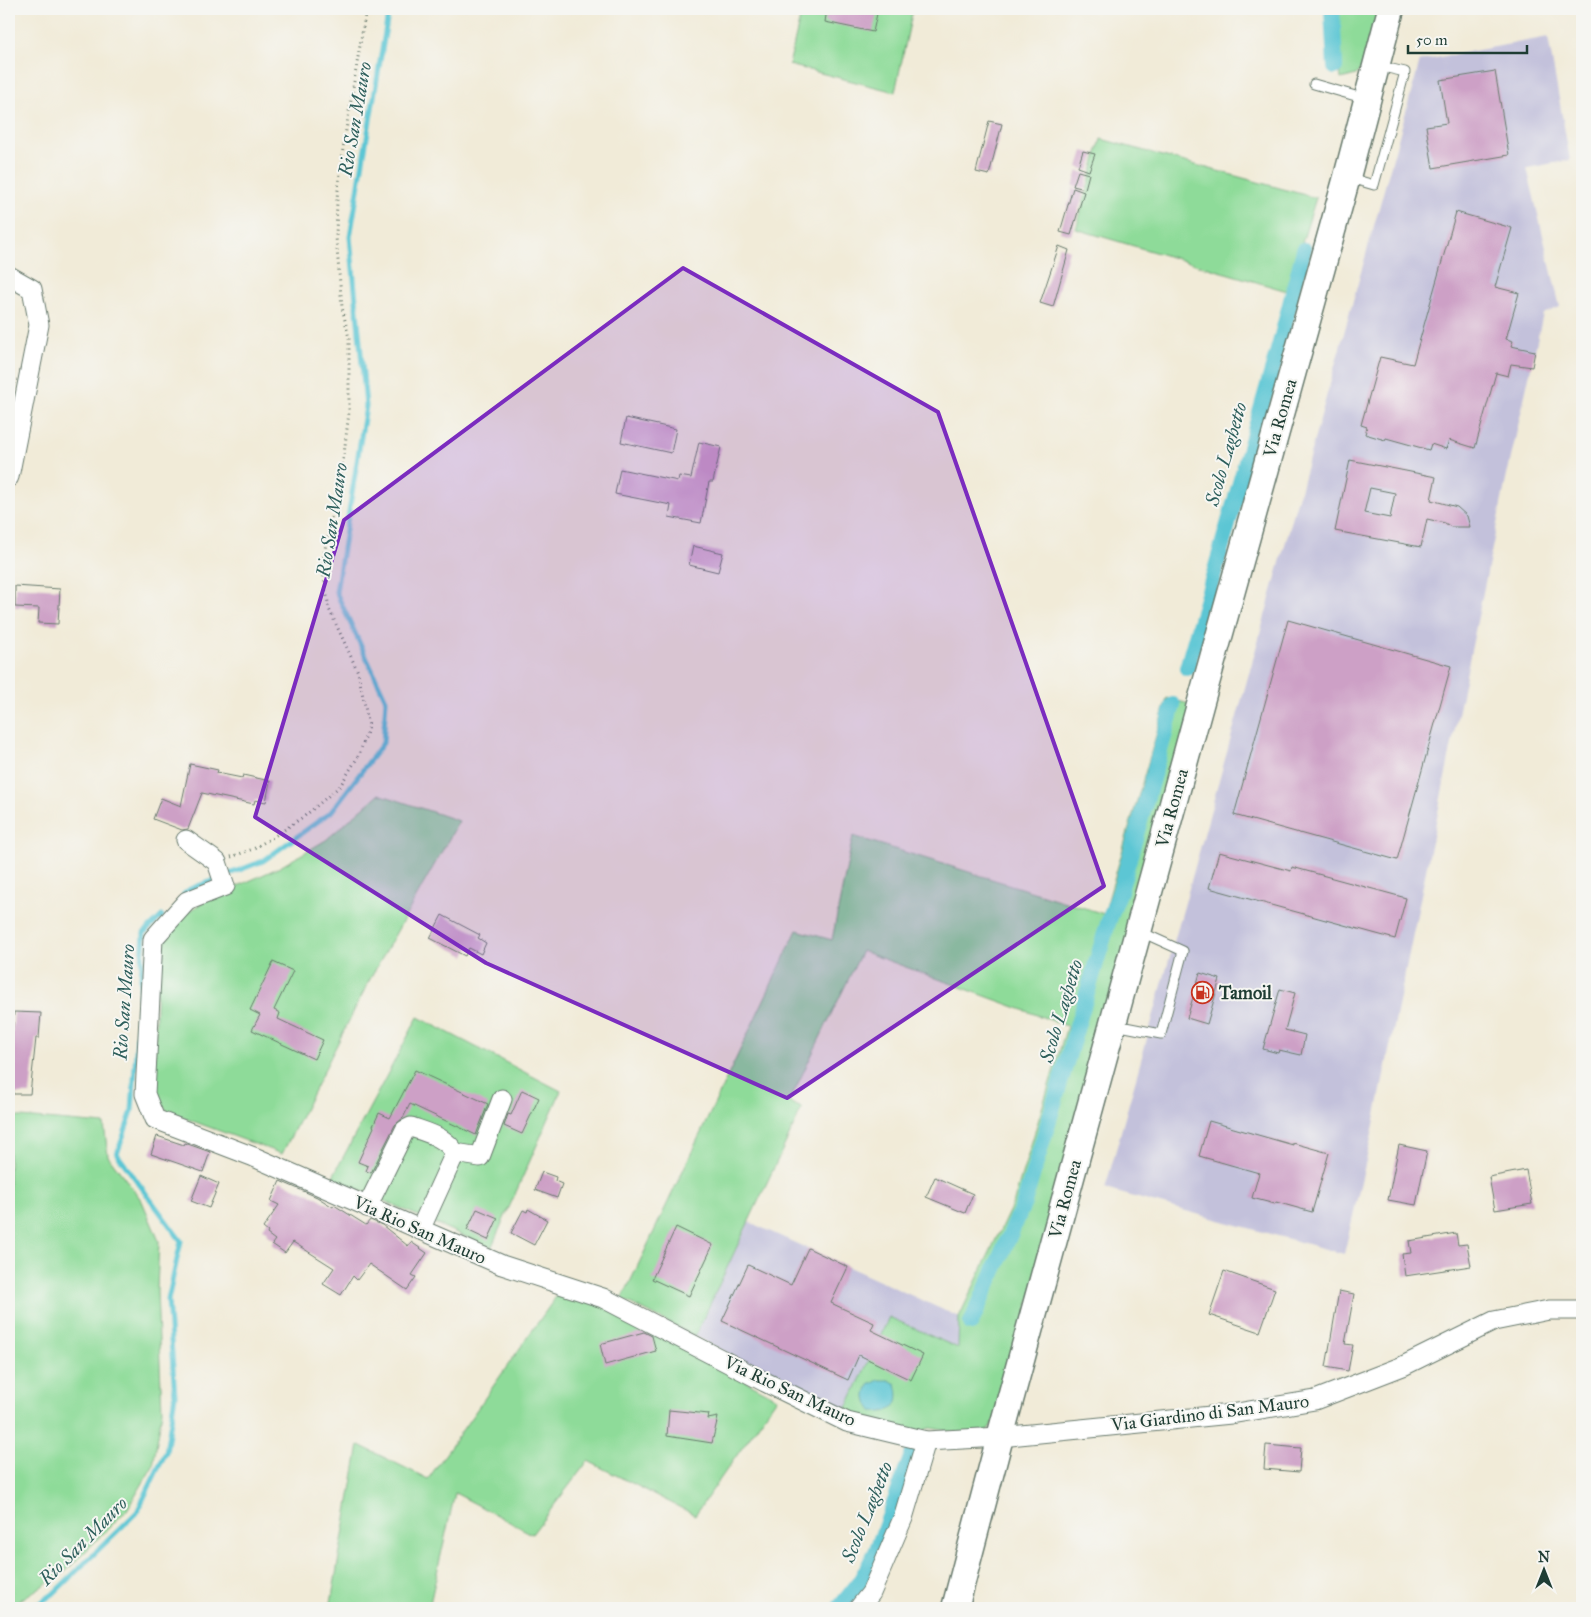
<svg xmlns="http://www.w3.org/2000/svg" width="1591" height="1617" viewBox="0 0 1591 1617" font-family="'IM FELL Great Primer',serif">
<style>
.industrial{fill:#c3c1db}
.green{fill:#8edb99;stroke:#568c66}
.water{fill:#5bc6d4;stroke:#3d8284}
.lines{fill:none;stroke-linecap:round;stroke-linejoin:round}
.stream{stroke:#5bc6d4;stroke-width:5}
.canal{stroke:#5bc6d4;stroke-width:16}
.building{fill:#cda0c6;fill-rule:evenodd}
.lane-casing{stroke:#687a6d;stroke-width:11}
.street-casing{stroke:#687a6d;stroke-width:21}
.secondary-casing{stroke:#687a6d;stroke-width:29}
.path{stroke:#687a6d;stroke-width:3;stroke-dasharray:1 4;stroke-linecap:butt}
.lane{stroke:#fff;stroke-width:9}
.street{stroke:#fff;stroke-width:19}
.secondary{stroke:#fff;stroke-width:26}
.marked{fill:#7b2cbf;fill-opacity:0.2;stroke:#7b2cbf;stroke-width:4;stroke-linejoin:round}
.labels{text-anchor:middle;dominant-baseline:central;stroke-width:4;stroke-linejoin:round;paint-order:stroke}
.street-label{font-size:18px;fill:#1f3d34;stroke:#f6f6f2}
.poi-label{font-size:18px;font-weight:bold;fill:#1f3d34;stroke:#f6f6f2;text-anchor:start}
.water-label{font-size:19px;font-style:italic;fill:#2e5f5c;stroke:#f6f6f2}
</style>
<rect width="100%" height="100%" fill="#f6f6f2"/>
<filter id="ink" filterUnits="userSpaceOnUse"><feTurbulence type="fractalNoise" baseFrequency=".02" numOctaves="2"/><feDisplacementMap in="SourceGraphic" scale="10" xChannelSelector="R" yChannelSelector="G"/><feConvolveMatrix kernelMatrix="1 2 1 2 8 2 1 2 1" color-interpolation-filters="sRGB"/></filter>
<filter id="wash" filterUnits="userSpaceOnUse"><feTurbulence type="fractalNoise" baseFrequency=".0096" numOctaves="4" result="noise"/><feDisplacementMap in="SourceGraphic" scale="20" xChannelSelector="R" yChannelSelector="G"/><feGaussianBlur stdDeviation="1.12" result="paint"/><feColorMatrix in="noise" values="0 0 0 0 0 0 0 0 0 0 0 0 0 0 0 0 0 1.4 0 .05"/><feComposite in="paint" operator="in"/></filter>
<g filter="url(#wash)">
<rect width="100%" height="100%" fill="#f1ebd8"/>
<g class="industrial">
<polygon points="1548,37 1570,160 1527,168 1560,307 1543,314 1506,480 1371,1139 1344,1254 1105,1189 1420,61"/>
<polygon points="749,1222 959,1317 958,1349 844,1414 695,1336"/>
</g>
<g class="green">
<polygon points="802,9 913,9 895,92 789,65"/>
<polygon points="1333,9 1381,9 1366,63 1356,75 1341,79"/>
<polygon points="1101,139 1316,198 1287,291 1076,229"/>
<polygon points="1167,698 1193,705 998,1417 987,1431 961,1433 930,1428 919,1432 844,1414 889,1317 958,1348 959,1317 1014,1201 1067,1026 862,951 789,1102 802,1108 695,1336 622,1299 797,930 832,940 853,836 1104,914"/>
<polygon points="379,794 459,821 369,981 282,1154 168,1112 154,1094 157,969 166,939 179,918 207,900 280,867 326,840"/>
<polygon points="418,1017 561,1091 491,1248 332,1178"/>
<polygon points="9,1116 104,1124 108,1156 142,1201 159,1241 157,1291 162,1411 153,1466 127,1510 66,1571 9,1607"/>
<polygon points="560,1291 610,1307 777,1398 695,1515 588,1461 532,1534 455,1493 429,1608 330,1608 359,1445 428,1479"/>
</g>
<path class="water" d="M879 1380H889L896 1384C902 1404 893 1414 873 1412 865 1402 864 1396 869 1385Z"/>
<g class="lines">
<g class="stream">
<polyline points="184,894 190,889 263,861 331,812 383,743 386,700 336,592 366,406 350,237 389,9"/>
<polyline points="32,1608 53,1594 137,1512 166,1452 175,1395 168,1300 181,1241 117,1154 132,1111 144,933 162,916"/>
</g>
<g class="canal">
<polyline points="1332,9 1335,67"/>
<polyline points="1187,668 1280,343 1304,250"/>
<polyline points="971,1323 1024,1203 1109,920 1120,891 1173,705"/>
<polyline points="839,1608 859,1583 876,1552 912,1455"/>
</g>
</g>
<g id="blocks">
<g class="building">
<polygon points="827,9 878,9 873,32 825,22"/>
<polygon points="1495,71 1509,155 1433,168 1426,126 1447,123 1440,80"/>
<polygon points="989,121 1002,124 989,175 976,172"/>
<polygon points="1083,151 1095,154 1089,171 1078,167"/>
<polygon points="1078,171 1089,174 1085,189 1073,186"/>
<polygon points="1073,188 1084,192 1071,235 1060,232"/>
<polygon points="1456,212 1512,228 1495,287 1519,293 1506,339 1513,341 1511,346 1535,351 1532,367 1511,364 1508,376 1496,373 1475,448 1449,440 1446,449 1431,444 1429,450 1386,438 1385,440 1365,434 1367,427 1361,425 1380,357 1413,364"/>
<polygon points="1059,246 1069,250 1053,307 1040,303"/>
<polygon points="626,418 676,429 671,453 621,442"/>
<polygon points="699,442 721,447 713,482 709,482 701,523 669,517 671,505 615,494 620,469 678,481 679,476 691,478"/>
<path d="M1350 460 1436 477 1431 500 1457 507 1467 516 1470 527H1451L1445 523 1427 519 1421 547 1335 531ZM1370 488 1395 493 1390 518 1364 513Z"/>
<polygon points="693,546 723,553 718,572 689,565"/>
<polygon points="15,586 60,589 58,624 38,623 39,608 15,607"/>
<polygon points="1288,620 1451,666 1397,860 1234,815"/>
<polygon points="190,764 218,770 217,773 242,778 243,775 270,781 266,802 255,800 254,804 202,793 188,829 182,830 153,819 161,798 181,806"/>
<polygon points="1219,852 1291,871 1292,867 1406,898 1395,939 1209,888"/>
<polygon points="442,915 480,935 478,938 486,943 481,954 469,948 465,956 430,938"/>
<polygon points="273,962 293,971 274,1010 280,1013 278,1019 323,1040 314,1059 252,1030 260,1015 250,1010"/>
<polygon points="1200,973 1220,979 1207,1024 1187,1018"/>
<polygon points="1280,989 1295,993 1285,1030 1305,1035 1301,1055 1279,1050 1278,1053 1263,1049"/>
<polygon points="14,1012 41,1013 39,1038 36,1038 30,1094 13,1094 14,1074 9,1073 9,1047 11,1047"/>
<polygon points="415,1070 488,1104 476,1135 410,1104 403,1118 395,1125 371,1173 366,1171 368,1166 358,1162 374,1127 373,1126 379,1113 390,1118"/>
<polygon points="522,1090 539,1098 522,1134 504,1126 508,1114 511,1115"/>
<polygon points="1209,1121 1293,1145 1293,1143 1329,1153 1312,1212 1276,1202 1275,1204 1252,1198 1259,1173 1199,1156"/>
<polygon points="157,1136 184,1145 185,1143 210,1152 203,1172 151,1154"/>
<polygon points="1399,1145 1427,1151 1416,1205 1388,1200"/>
<polygon points="1526,1170 1532,1204 1495,1210 1489,1177"/>
<polygon points="542,1172 556,1177 555,1181 562,1184 557,1198 535,1190"/>
<polygon points="201,1176 219,1184 209,1208 191,1201"/>
<polygon points="935,1177 973,1194 965,1213 926,1197"/>
<polygon points="280,1181 317,1197 333,1207 334,1205 366,1225 370,1220 382,1225 408,1246 411,1242 427,1253 412,1275 416,1277 407,1290 369,1264 357,1280 353,1276 341,1295 323,1284 334,1268 293,1242 285,1253 272,1244 275,1240 267,1234 268,1232 263,1228 279,1205 271,1201"/>
<polygon points="477,1209 498,1218 488,1240 467,1230"/>
<polygon points="528,1209 547,1220 534,1245 511,1233 523,1210 527,1212"/>
<polygon points="676,1227 713,1245 689,1296 652,1279"/>
<polygon points="1456,1233 1458,1245 1467,1244 1471,1266 1405,1276 1402,1254 1411,1253 1409,1241"/>
<polygon points="808,1248 848,1267 831,1303 874,1323 871,1330 923,1355 911,1380 859,1355 848,1380 722,1321 748,1265 791,1285"/>
<polygon points="1224,1271 1275,1289 1260,1332 1209,1315"/>
<polygon points="1339,1291 1354,1294 1345,1344 1353,1345 1348,1371 1326,1367"/>
<polygon points="644,1332 652,1336 656,1351 605,1365 600,1344"/>
<polygon points="669,1410 709,1414 708,1419 718,1417 712,1443 667,1436"/>
<polygon points="1266,1445 1301,1448 1299,1472 1264,1469"/>
</g>
</g>
</g>
<g filter="url(#ink)">
<use href="#blocks" fill-opacity="0" stroke="#687a6d" stroke-width="1"/>
<g class="lines">
<defs>
<g id="lane">
<polyline points="1314,84 1366,99"/>
<polyline points="1350,178 1374,185 1405,72 1379,66"/>
<polyline points="1115,1025 1161,1034 1183,951 1141,932"/>
</g>
<g id="street">
<polyline points="9,276 32,289 39,325 9,477"/>
<polyline points="186,840 217,862 225,886 187,901 153,939 145,1094 155,1119 254,1157 502,1265 603,1298 765,1382 847,1422 926,1441 1000,1437 1231,1414 1315,1400 1403,1366 1494,1321 1549,1310 1582,1310"/>
<path d="M367 1207 405 1130 411 1127C428 1133 446 1137 455 1153"/>
<polyline points="420,1230 455,1153 480,1157 502,1099"/>
<polyline points="859,1608 871,1593 903,1518 926,1441"/>
</g>
<polyline id="secondary" points="955,1608 1000,1437 1203,694 1347,177 1391,9"/>
</defs>
<use href="#lane" class="lane-casing"/>
<use href="#street" class="street-casing"/>
<use href="#secondary" class="secondary-casing"/>
<polyline class="path" points="231,857 253,849 278,834 306,815 340,786 359,755 369,726 358,672 329,609 322,564 344,454 349,412 349,338 342,307 336,237 337,198 343,148 366,9"/>
<use href="#lane" class="lane"/>
<use href="#street" class="street"/>
<use href="#secondary" class="secondary"/>
</g>
</g>
<path class="marked" d="M683 268 938 412 1104 886 787 1098 486 963 255 817 344 520Z"/>
<defs>
<symbol id="fuel-ring" viewBox="-11 -11 22 22"><circle r="9.5" fill="#f6f6f2" stroke="#c8321e" stroke-width="1.5"/><path d="M-5.5-6h7V0h2V4h1.3V-2.5L3-4.5l.8-.8L6-3V5H2.5V1h-1V6h-7ZM-4.2-4.7v3.2H.2V-4.7Z" fill="#c8321e"/></symbol>
</defs>
<g fill-rule="evenodd">
<use href="#fuel-ring" x="1190" y="980" width="25" height="25"/>
</g>
<g class="labels">
<g class="street-label">
<text transform="translate(1280 418) rotate(-74)">Via Romea</text>
<text transform="translate(1172 808) rotate(-75)">Via Romea</text>
<text transform="translate(1065 1199) rotate(-75)">Via Romea</text>
<text transform="translate(420 1230) rotate(24)">Via Rio San Mauro</text>
<text transform="translate(790 1391) rotate(25)">Via Rio San Mauro</text>
<text transform="translate(1210 1413) rotate(-7)">Via Giardino di San Mauro</text>
</g>
<g class="poi-label">
<text x="1219" y="993">Tamoil</text>
</g>
<g class="water-label">
<text transform="translate(355 119) rotate(-80)">Rio San Mauro</text>
<text transform="translate(1226 454) rotate(-74)">Scolo Laghetto</text>
<text transform="translate(332 520) rotate(-81)">Rio San Mauro</text>
<text transform="translate(124 1002) rotate(-86)">Rio San Mauro</text>
<text transform="translate(1061 1011) rotate(-73)">Scolo Laghetto</text>
<text transform="translate(867 1512) rotate(-68)">Scolo Laghetto</text>
<text transform="translate(83 1541) rotate(-45)">Rio San Mauro</text>
</g>
</g>
<rect width="1591" height="1617" fill="none" stroke="#f6f6f2" stroke-width="30"/>
<g transform="translate(1544 1570)" stroke="#f6f6f2" stroke-width="4" paint-order="stroke">
<path d="M0-4L9 19L0 12L-9 19Z" fill="#1f3d34"/>
<text y="-8" font-size="14" font-weight="bold" text-anchor="middle" fill="#1f3d34">N</text>
</g>
<path d="M1408 45v8h119v-8" fill="none" stroke="#1f3d34" stroke-width="2.5"/>
<text x="1416" y="45" font-size="15" fill="#1f3d34" stroke="#f6f6f2" stroke-width="4" paint-order="stroke">50 m</text>
</svg>
